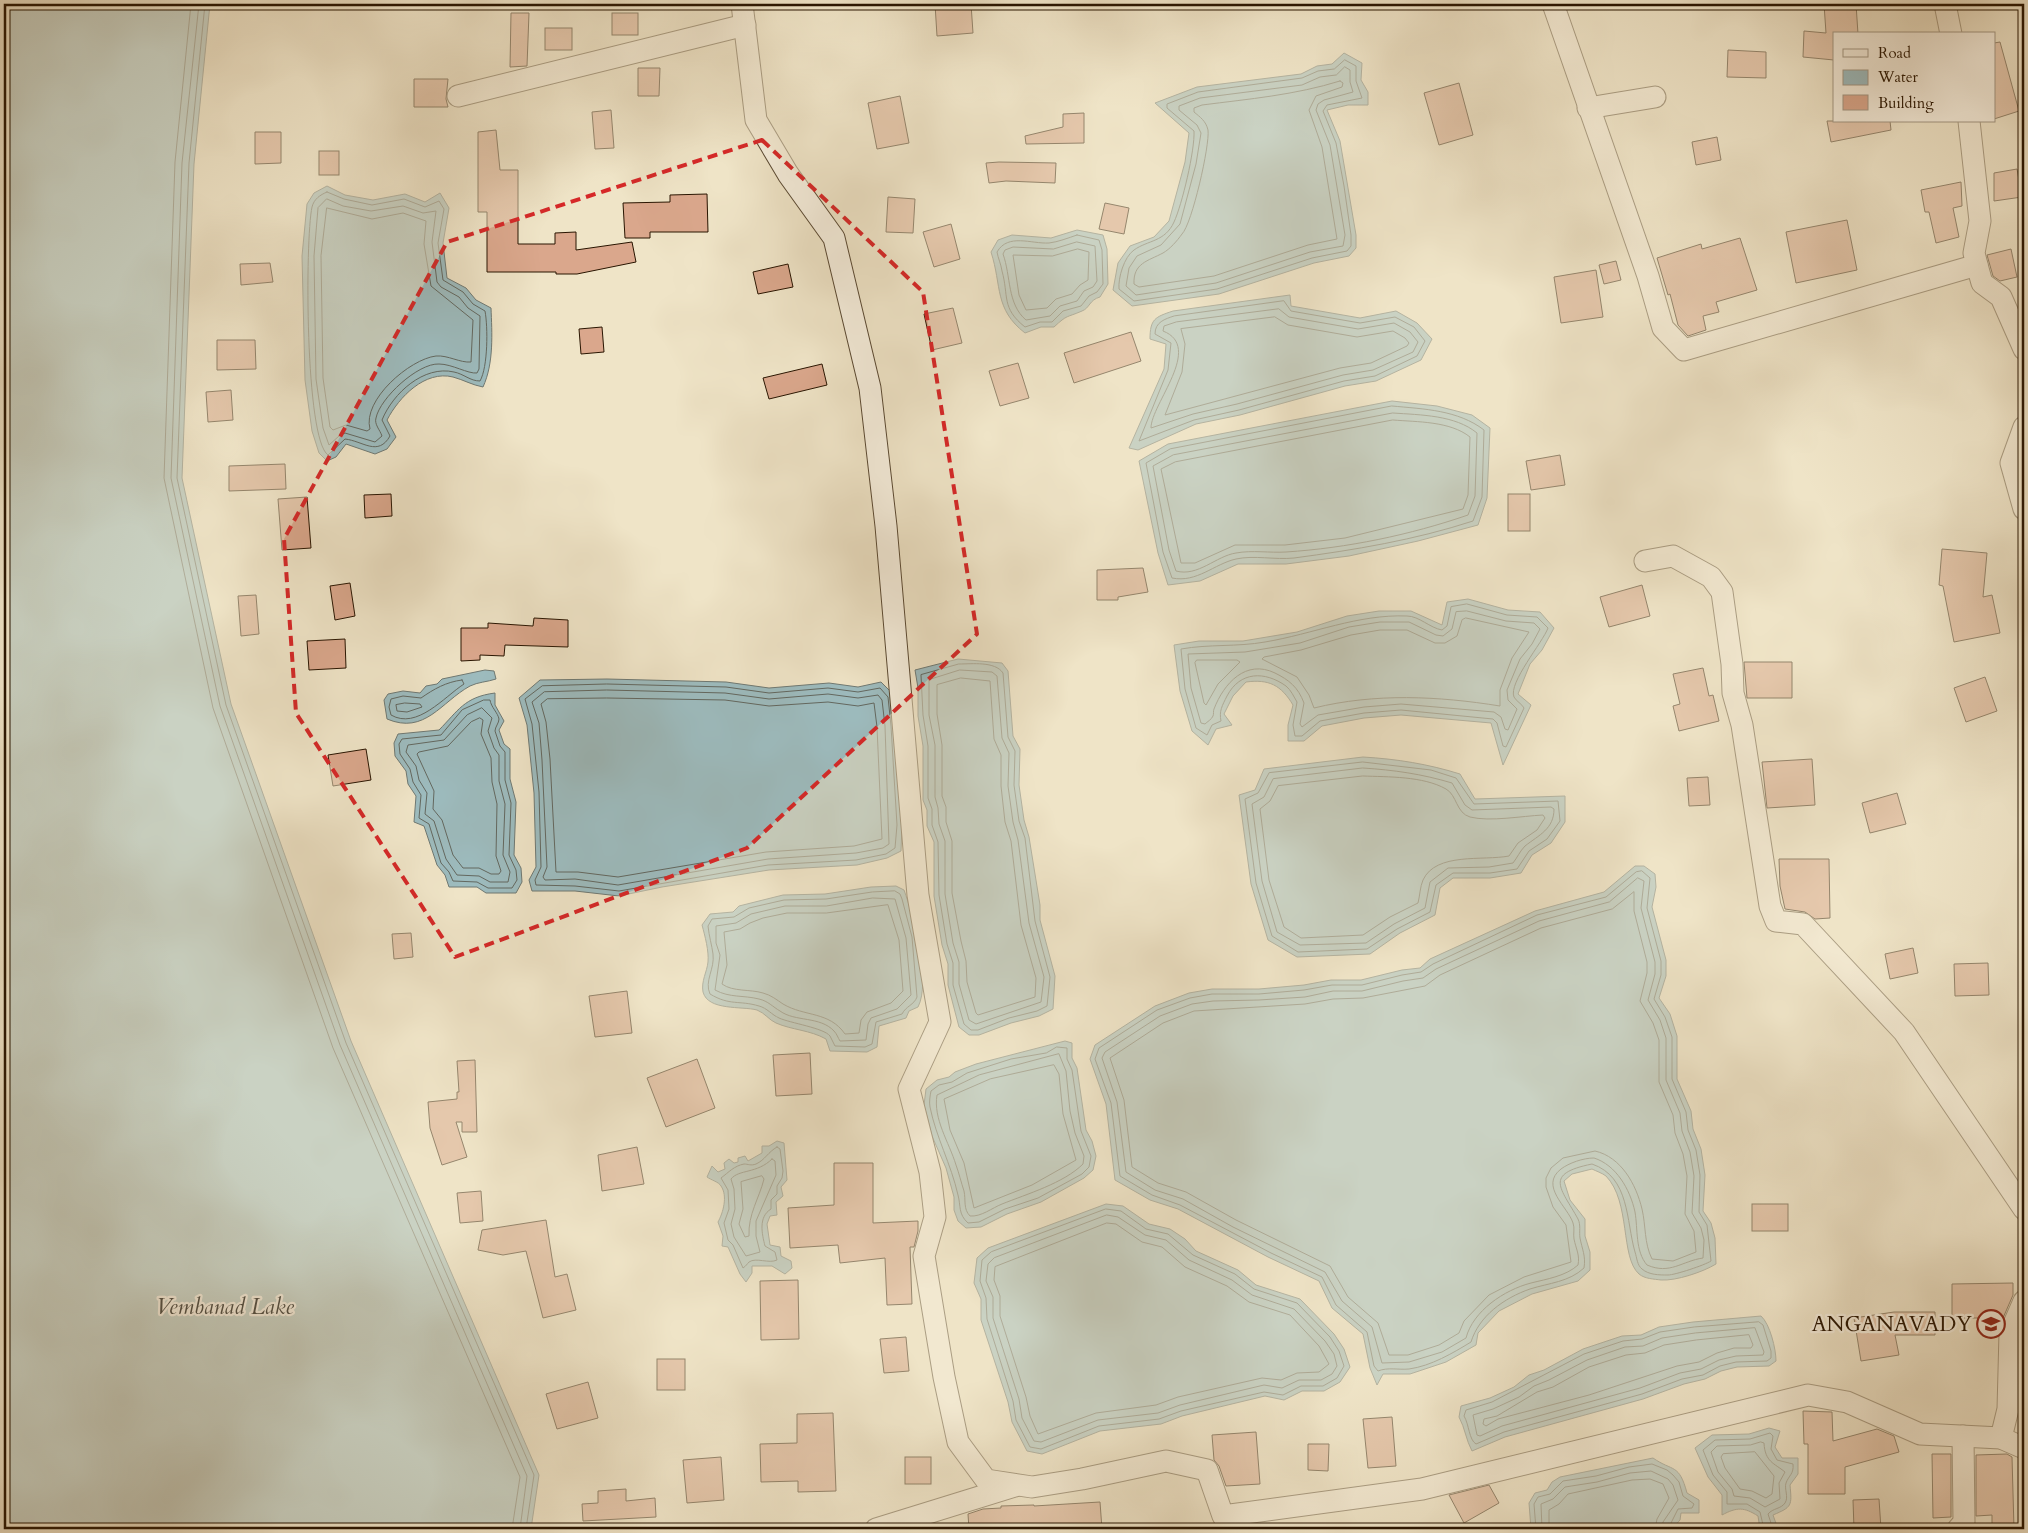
<svg xmlns="http://www.w3.org/2000/svg" width="2028" height="1533" viewBox="0 0 2028 1533" font-family="Cardo,serif">
<style>
.water{fill:#9dbcbf;stroke:#6f7973}
.lines{fill:none;stroke-linecap:round;stroke-linejoin:round}
.shore{stroke:#636860;stroke-width:1}
.building{fill:#daa78c;stroke:#291501}
.street-casing{stroke:#5a4932;stroke-width:23}
.street{stroke:#f5eddb;stroke-width:21}
.marked{fill:none;stroke:#d62828;stroke-width:4;stroke-dasharray:10 6;stroke-linejoin:round}
.labels{text-anchor:middle;dominant-baseline:central;stroke-width:4.5;stroke-linejoin:round;paint-order:stroke}
.poi-label{font-size:21px;fill:#291501;stroke:#f5eddb;text-anchor:end}
.water-label{font-size:22px;font-style:italic;fill:#524f44;stroke:#f5eddb}
</style>
<rect width="100%" height="100%" fill="#efe4c7"/>
<filter id="stains"><feTurbulence type="fractalNoise" baseFrequency=".004" numOctaves="4"/><feColorMatrix values="0 0 0 0 .2 0 0 0 0 .09 0 0 0 0 .02 0 0 0 .5 -.17"/></filter>
<radialGradient id="worn" r=".72"><stop offset=".6" stop-color="#630" stop-opacity="0"/><stop offset="1" stop-color="#630" stop-opacity=".3"/></radialGradient>
<g class="water">
<polygon points="4,4 210,4 194,164 182,478 231,704 351,1041 539,1475 531,1529 4,1529"/>
<polygon points="1344,53 1362,63 1361,80 1368,92 1368,105 1348,105 1327,110 1340,141 1356,235 1356,248 1349,256 1314,263 1219,294 1132,306 1113,290 1118,263 1130,246 1154,237 1169,221 1185,162 1189,133 1155,103 1197,87 1301,74 1317,66 1332,64"/>
<path d="M327 186 345 195 373 200 405 194 425 202 440 193 449 208 443 243 447 278 466 288 476 300 491 308C492 333 494 363 483 387 472 385 464 380 453 377 425 370 399 397 387 420L396 437 387 449 375 454 346 444 336 457 327 461 319 453 312 431 305 380 302 256 307 204 314 193Z"/>
<path d="M1077 230 1103 235 1107 249 1108 284 1100 297C1089 300 1090 308 1082 311 1066 318 1068 314 1054 327H1041L1025 333C994 309 1002 286 991 252L998 240 1012 235 1051 238Z"/>
<path d="M1290 295 1291 306 1360 318 1396 311 1417 323 1432 339 1421 360 1376 381 1345 386 1240 415 1196 424 1138 450 1129 448 1164 369 1166 344 1150 339C1150 319 1155 317 1173 311Z"/>
<polygon points="1392,401 1437,406 1472,415 1490,428 1487,498 1478,525 1418,541 1349,556 1286,564 1238,564 1200,581 1168,585 1158,553 1139,461 1168,444"/>
<path d="M1468 599 1508 610 1540 612 1554 628 1542 650 1530 664 1518 694 1531 705 1503 765 1491 723 1401 715 1364 718 1322 726 1304 741H1288V725L1293 705C1281 685 1269 679 1246 682L1233 696 1224 714 1232 725 1216 729 1208 745 1192 731 1180 691 1174 645 1199 641H1243L1297 632 1347 616 1379 611H1411L1442 625 1447 602Z"/>
<polygon points="958,659 1002,663 1008,671 1013,736 1020,749 1019,785 1024,820 1029,837 1040,905 1040,920 1055,976 1053,1009 1039,1016 1011,1023 979,1035 969,1035 959,1027 948,985 948,964 942,945 934,896 934,842 927,826 927,810 923,800 923,746 918,716 918,688 915,670"/>
<path d="M485 670 494 671 496 679C487 682 478 682 470 686 441 702 425 735 387 719L384 700 388 694 403 691 420 693 426 686 437 684 442 679Z"/>
<polygon points="607,679 726,682 769,688 829,683 858,687 881,682 893,694 902,825 901,851 887,858 857,865 769,870 662,887 619,896 575,891 532,891 529,880 536,867 534,793 527,725 519,698 540,680"/>
<path d="M495 693V705L504 721 499 730 504 744 510 749V779L516 802 514 855 521 868 522 882 516 893H486L477 887H449L445 875 437 865 424 826 414 822 416 796 408 784 406 771 395 756 394 743 398 734 439 730C458 711 464 697 495 693Z"/>
<path d="M1363 757C1397 759 1428 764 1460 774L1475 799 1565 796V822L1551 843 1532 855 1521 873 1490 878H1453L1440 888 1435 915 1400 933 1370 954 1297 957 1268 940 1251 884 1239 795 1255 790 1264 769Z"/>
<path d="M1635 866H1644L1655 874 1656 887 1652 907 1666 960V976L1659 998 1670 1014 1677 1036V1079L1691 1111 1693 1129 1701 1149 1705 1175 1703 1211 1711 1223 1715 1238 1716 1264C1703 1272 1676 1281 1661 1280 1654 1279 1645 1279 1639 1274 1620 1257 1631 1202 1606 1176 1602 1173 1596 1171 1592 1169L1572 1174 1564 1181 1570 1200 1585 1219V1236L1590 1252V1270L1578 1281 1532 1294 1499 1311 1478 1333 1476 1345 1446 1362 1410 1374H1383L1377 1385 1370 1368 1363 1334 1332 1308 1319 1281 1268 1257 1178 1209 1150 1200 1115 1180 1106 1104 1090 1059 1095 1045 1155 1006 1189 993 1212 989H1259L1304 985 1331 980H1361L1402 970 1420 968 1430 959 1535 911 1604 892Z"/>
<path d="M896 886 904 890C914 917 931 982 918 1007L909 1011 906 1018 879 1026 877 1047 867 1052 830 1051 826 1039C810 1030 792 1030 776 1023 769 1020 765 1013 757 1010 742 1006 708 1011 703 992 701 981 707 972 708 962 709 951 705 936 702 925L710 914 733 912 739 906 783 895 825 894 871 887Z"/>
<polygon points="1065,1041 1072,1043 1072,1058 1077,1068 1086,1130 1092,1141 1096,1156 1093,1170 1084,1178 1041,1202 1007,1214 981,1227 966,1228 958,1221 954,1210 954,1197 946,1168 932,1136 924,1105 926,1089 937,1080 949,1077 955,1072 976,1064"/>
<path d="M777 1141 784 1143 787 1180 781 1187 783 1196 776 1202 777 1215 770 1216 767 1224 770 1245 780 1247 781 1256 791 1261 792 1268 785 1274 772 1266H752V1273L746 1282 740 1274 728 1247 722 1246 723 1236 718 1222C723 1213 728 1196 721 1186 719 1182 711 1180 707 1177L712 1166 718 1172 725 1169 724 1163 729 1159 734 1163 738 1162V1158L745 1156 748 1161 762 1153V1146H769Z"/>
<polygon points="1106,1204 1123,1206 1149,1224 1170,1229 1185,1239 1196,1251 1238,1270 1256,1285 1300,1299 1334,1334 1344,1349 1350,1367 1340,1382 1324,1391 1302,1391 1284,1400 1265,1396 1182,1416 1161,1424 1100,1431 1042,1454 1027,1451 1012,1422 1008,1402 981,1320 981,1299 974,1283 977,1258 988,1248"/>
<path d="M1761 1316C1770 1324 1776 1349 1776 1361L1769 1366 1737 1367 1721 1371 1705 1379 1684 1384 1643 1399 1505 1437 1472 1451C1466 1440 1465 1428 1459 1417L1461 1406 1490 1398 1514 1387 1529 1375 1544 1370 1583 1349 1622 1336 1641 1335 1659 1327 1693 1322Z"/>
<path d="M1769 1428 1780 1431 1775 1447 1782 1458H1798V1474L1790 1485C1792 1506 1792 1507 1773 1515L1778 1529H1760L1758 1516C1744 1507 1737 1507 1722 1515V1495L1708 1477 1695 1448 1712 1435 1749 1434Z"/>
<path d="M1653 1458C1673 1472 1679 1463 1687 1493L1699 1500V1513H1681L1680 1520 1672 1529H1531L1529 1503 1535 1493 1547 1490 1552 1482 1560 1477Z"/>
</g>
<g class="lines">
<g class="shore">
<polyline points="191,4 175,162 164,478 213,708 333,1048 520,1477 512,1529"/>
<polyline points="199,4 182,163 171,478 220,706 340,1045 527,1476 520,1529"/>
<polyline points="205,4 189,163 177,478 226,705 346,1043 534,1475 526,1529"/>
<path d="M1345 60 1356 66V81L1362 98 1327 105 1323 111 1336 143 1344 186 1351 235V246L1347 251 1312 258 1217 289 1134 301 1119 289C1118 278 1124 257 1134 250 1148 240 1165 242 1174 222 1182 205 1195 150 1194 131L1167 108V104L1198 92 1302 78 1318 71 1334 69Z"/>
<polygon points="1345,67 1350,70 1350,82 1353,92 1324,100 1318,104 1316,110 1330,145 1345,235 1343,246 1310,252 1216,283 1136,295 1126,286 1129,268 1137,256 1161,245 1180,224 1196,164 1201,133 1197,125 1179,110 1179,106 1200,98 1302,85 1320,77 1336,75"/>
<path d="M1340 81 1343 83 1342 87 1316 96 1309 110 1322 147 1337 239 1308 245 1214 276 1139 287 1134 284C1133 263 1148 261 1163 253 1170 249 1177 241 1182 234 1192 224 1210 145 1208 130 1206 121 1200 117 1194 112V108L1202 105C1249 99 1295 95 1340 81Z"/>
<path d="M327 192 344 199 372 205 404 199 425 207 439 201 444 209 438 243 443 280 463 292 473 304 485 311C488 327 488 367 480 381 470 381 464 374 454 372 424 365 393 393 382 420L390 436C378 457 363 441 345 439L328 455C305 439 305 240 312 207 314 199 320 195 327 192Z"/>
<path d="M327 199 343 206 371 211 403 206 423 213 436 211 432 242 437 282 441 287 459 297 468 308 480 316 479 369 477 373C468 374 452 364 439 364 418 363 380 398 376 418 374 424 380 430 382 436L375 442 345 433 339 436 329 445 323 428 316 379 314 256 318 208Z"/>
<path d="M327 208 372 219 403 213 426 221 424 244 431 286 473 320 471 362C460 363 448 355 436 356 410 359 362 400 370 429L367 431 346 425 333 430 330 427 323 378 321 256Z"/>
<path d="M1077 235 1099 240 1102 250 1103 284 1097 292 1089 296 1081 306 1063 311 1052 322H1040L1025 327C1001 308 1009 296 1002 271 1001 264 998 258 997 252 1008 233 1031 244 1049 243 1058 242 1068 238 1077 235Z"/>
<path d="M1077 242 1095 246 1097 281 1093 287 1084 291 1077 301 1060 306 1050 316 1026 320C1007 304 1011 276 1003 254L1005 250 1013 247 1053 249Z"/>
<polygon points="1078,249 1089,252 1088,280 1080,285 1072,294 1056,299 1047,308 1026,310 1019,295 1013,255 1052,256"/>
<path d="M1284 301 1291 311 1360 323 1395 317 1414 327 1425 341 1417 356 1375 376 1344 381 1239 410 1194 420 1139 441 1168 370 1171 343 1155 334C1155 322 1165 319 1174 316Z"/>
<path d="M1279 309 1289 317 1358 329 1394 323 1410 332 1418 342 1413 352 1373 370 1343 375 1237 404 1193 414 1151 428C1151 404 1204 347 1163 331L1164 326 1176 322Z"/>
<polygon points="1275,317 1288,325 1357,337 1393,331 1405,338 1409,343 1407,346 1371,363 1340,368 1165,415 1182,372 1185,344 1181,329"/>
<path d="M1392 406C1424 409 1458 410 1484 430L1482 497 1473 521C1415 540 1354 550 1294 558 1275 560 1254 555 1236 559 1214 564 1197 583 1172 578L1163 552 1146 463 1170 449Z"/>
<path d="M1393 413C1421 415 1455 415 1477 433L1475 496 1468 515C1410 535 1347 548 1286 552 1270 553 1252 550 1236 553 1216 556 1198 577 1176 571L1169 550 1153 466 1173 455Z"/>
<path d="M1393 420C1417 422 1450 421 1470 437L1468 495 1463 509 1345 538 1285 545H1235L1195 563H1181L1161 469 1175 462Z"/>
<path d="M1467 604 1507 615 1537 617 1548 628C1543 642 1508 683 1514 697 1516 701 1522 704 1524 708L1506 747 1503 746 1497 723 1493 719 1401 710 1364 713 1320 721 1302 736H1295L1293 725 1297 702C1294 697 1291 690 1286 686 1265 671 1240 671 1227 696 1222 706 1219 711 1221 721L1212 725 1207 735 1196 728 1185 689 1181 649C1209 644 1237 647 1265 642 1313 634 1358 614 1407 616 1419 616 1430 628 1442 630L1447 626 1451 607Z"/>
<path d="M1467 611 1506 621 1534 623 1540 629 1532 644 1520 659 1507 690 1508 700 1517 709 1508 730 1505 729 1501 717 1494 712 1401 704 1364 707 1318 715 1302 727 1300 724 1304 703C1298 687 1289 680 1275 673 1246 659 1224 683 1214 709 1213 711 1214 714 1213 716 1212 719 1207 722 1205 724L1201 723 1191 688 1188 654 1245 652 1300 643 1349 627 1380 622H1409L1436 635 1443 636 1452 629 1456 612Z"/>
<path d="M1466 618 1529 632 1512 658 1500 690V706C1438 696 1375 693 1314 708L1309 695 1297 677 1262 659 1264 657 1301 650 1351 635 1380 630H1407L1435 643H1445L1457 636 1462 620Z"/>
<polygon points="1197,660 1237,660 1240,662 1218,684 1206,705 1204,703 1195,663"/>
<path d="M959 664C972 664 995 661 1003 673L1008 737 1015 751 1014 785 1019 821 1025 838 1035 921 1050 977 1047 1006 1037 1011 1009 1018 978 1030H971L964 1024 953 985V963L947 944 939 895 938 842 932 825V809L928 798V746L923 715 921 675Z"/>
<polygon points="960,670 992,672 997,676 1002,738 1009,753 1008,786 1013,822 1018,840 1029,923 1044,977 1041,1002 976,1024 969,1020 959,984 959,962 953,943 945,894 945,841 939,824 938,808 935,797 935,745 929,715 929,680"/>
<polygon points="961,678 990,681 994,739 1001,755 1001,786 1005,822 1011,841 1021,925 1036,978 1035,997 978,1015 976,1013 967,982 966,961 961,941 952,893 952,841 946,822 946,807 942,796 942,745 937,714 937,685"/>
<path d="M462 680 464 684C444 697 417 730 391 715L389 707 391 699 403 696 421 698C434 689 446 682 462 680Z"/>
<polygon points="607,684 726,687 769,693 828,688 858,692 880,688 888,697 891,726 897,825 895,848 886,854 856,860 768,865 619,891 575,886 536,885 535,880 541,867 539,792 532,724 525,699 542,686"/>
<polygon points="607,690 725,693 769,699 828,694 858,698 878,695 882,700 885,726 889,844 883,848 856,853 768,859 618,885 575,879 545,880 543,877 547,867 542,760 539,723 532,702 544,692"/>
<polygon points="607,698 725,700 769,706 828,702 858,706 874,703 877,727 882,839 854,846 766,852 618,877 578,872 556,872 550,759 546,722 541,704 547,699"/>
<path d="M484 700H490C491 707 498 713 499 719 499 723 495 727 495 731L500 746 505 752V780L511 803 509 855 516 870 517 880 512 888H488L477 882 453 881 449 872 441 863 429 824 419 818 421 795 413 782 410 769 400 754 399 744 402 739 441 735 462 710Z"/>
<polygon points="405,703 420,704 422,707 407,712 397,711 396,705"/>
<polygon points="482,708 492,718 488,731 494,748 499,755 499,781 505,804 503,855 510,872 508,882 490,882 479,876 457,875 446,859 434,821 425,814 427,793 419,780 416,766 406,752 408,745 444,740 467,715"/>
<polygon points="480,718 483,720 481,734 491,758 492,782 497,804 496,856 501,871 499,874 491,874 479,868 463,868 453,855 442,820 433,809 434,791 417,754 419,752 448,746 471,722"/>
<polygon points="1363,762 1431,770 1456,778 1474,804 1558,801 1560,821 1547,839 1529,851 1517,869 1490,873 1453,873 1436,885 1430,912 1397,929 1367,949 1298,952 1272,936 1256,883 1245,799 1258,793 1269,773"/>
<path d="M1363 768C1394 770 1422 774 1452 783L1465 805 1472 810 1551 807 1554 809C1554 829 1539 835 1525 846 1520 851 1517 858 1513 863L1489 867 1448 868 1430 882 1425 908 1394 924 1366 943 1300 945 1277 932 1262 881 1252 804 1264 797 1273 779Z"/>
<path d="M1363 776C1388 777 1423 776 1446 789 1457 795 1456 813 1470 817 1490 822 1522 816 1543 815L1545 818 1537 830 1518 843 1509 856C1483 861 1436 852 1423 880 1420 887 1420 895 1418 903L1390 917 1363 935 1301 938 1284 927 1269 880 1260 809 1270 801 1278 786Z"/>
<path d="M1642 871 1650 878 1647 908 1661 961V975L1654 999 1665 1017 1672 1037V1079L1686 1112 1688 1130 1696 1150 1700 1175 1699 1212 1707 1225 1711 1261C1705 1265 1675 1275 1668 1275 1659 1275 1649 1275 1642 1269 1637 1265 1637 1258 1635 1252 1626 1221 1630 1177 1592 1164 1543 1174 1561 1188 1578 1219 1581 1225 1579 1232 1580 1238 1582 1249 1586 1256 1584 1268 1569 1282 1549 1283 1530 1289 1504 1298 1479 1316 1471 1342 1453 1353 1431 1366 1409 1369 1398 1370 1388 1367 1378 1371L1374 1366 1367 1332 1336 1305 1322 1277 1271 1253 1180 1205 1152 1195 1120 1176 1111 1103 1095 1059 1099 1048 1157 1010 1190 998 1212 994H1259L1304 990 1332 985H1362L1402 975 1421 972 1433 964 1537 915 1606 897 1636 872Z"/>
<path d="M1638 878 1644 881 1641 908 1655 962V974L1648 1000 1660 1020 1666 1038V1080L1680 1113 1682 1131 1690 1152 1694 1176 1692 1213 1701 1228 1704 1240 1703 1258C1682 1261 1670 1275 1647 1265 1635 1251 1638 1229 1635 1212 1630 1189 1616 1165 1594 1158 1583 1158 1569 1163 1561 1169 1539 1186 1568 1207 1573 1223 1575 1228 1573 1234 1574 1239 1576 1249 1580 1255 1578 1265 1566 1276 1547 1279 1531 1283 1504 1290 1473 1311 1466 1338L1442 1352 1409 1362 1382 1363 1372 1327 1342 1301 1325 1272 1233 1227 1183 1199 1155 1190 1126 1172 1117 1102 1102 1058 1105 1052 1160 1016 1192 1004 1213 1001 1259 1000 1305 997 1333 991H1362L1403 981 1423 978 1436 969 1539 921 1609 902Z"/>
<path d="M895 891 900 894 902 899 912 937 917 997C914 1005 906 1006 902 1014L876 1022 872 1044 865 1047 835 1046C833 1043 832 1039 830 1036 824 1028 790 1023 779 1018 772 1015 767 1008 759 1006 739 1000 730 1006 710 994 704 981 715 969 713 954 712 946 709 936 708 926L712 919 734 917 749 908 784 900 826 899 872 892Z"/>
<path d="M1634 892V911L1647 962V973L1640 1001 1653 1023 1659 1040V1082L1673 1115 1675 1133 1683 1154 1687 1176 1685 1214 1694 1231 1696 1252 1673 1261 1652 1259C1644 1243 1646 1226 1642 1209 1636 1184 1621 1157 1595 1151L1563 1158 1551 1168 1546 1178V1187L1553 1207 1566 1225 1571 1262 1524 1277 1489 1295 1464 1321 1459 1333 1439 1345 1408 1355H1389L1378 1323 1348 1297 1330 1266 1236 1220 1186 1192 1158 1183 1132 1167 1124 1100 1110 1058 1163 1023 1194 1011 1305 1004 1333 999 1363 998 1425 986 1440 975 1541 928 1612 909Z"/>
<path d="M873 898 895 899 906 938 911 995 897 1009 871 1018 868 1024 866 1040 840 1041C838 1038 837 1034 834 1031 820 1016 795 1022 780 1011 773 1007 768 1001 759 999 743 995 730 998 715 990L720 955 716 943V926L736 923 751 914 785 906H826Z"/>
<path d="M888 905 899 940 903 991 891 1003 867 1012 861 1020 859 1033 845 1034C829 1011 805 1017 783 1004 777 1000 771 995 763 993 750 989 733 992 722 984L727 965 724 932 740 929 750 923 763 918 787 913H826Z"/>
<path d="M1057 1047 1067 1048V1059L1072 1070 1081 1131 1091 1156 1089 1167 1082 1174 1038 1198 1005 1209 979 1222 968 1223C958 1214 961 1206 958 1195 951 1164 936 1137 930 1107 929 1102 930 1096 931 1091L939 1085 952 1082 967 1073 1011 1059 1046 1053Z"/>
<path d="M1059 1054 1066 1071 1070 1111 1075 1133 1084 1156 1083 1164C1064 1183 1027 1194 1002 1204 992 1208 981 1217 970 1216 963 1209 966 1200 964 1191 961 1182 959 1173 956 1165 949 1142 933 1119 937 1095L979 1075Z"/>
<polygon points="1054,1065 1059,1074 1063,1114 1076,1160 1032,1185 974,1208 964,1163 950,1130 944,1099 990,1079"/>
<path d="M777 1147 780 1149 783 1171 782 1178 777 1186V1194L771 1200V1209C758 1217 762 1234 765 1246L775 1252 777 1260C769 1264 756 1257 749 1262 747 1264 746 1266 743 1268L733 1245 728 1240 724 1223 729 1209 728 1190 721 1178C729 1172 734 1166 744 1164 748 1164 751 1166 756 1164 765 1160 768 1152 777 1147Z"/>
<path d="M772 1159 775 1161 776 1175 756 1221V1236L760 1252 746 1256 734 1237 731 1224 735 1209 734 1189 731 1179C739 1169 757 1174 772 1159Z"/>
<path d="M762 1176 764 1179C759 1199 748 1214 749 1236L745 1237 739 1224 743 1209 741 1182Z"/>
<polygon points="1106,1209 1121,1211 1146,1229 1168,1234 1193,1255 1235,1274 1254,1289 1297,1303 1330,1337 1339,1351 1344,1366 1337,1378 1323,1386 1301,1386 1283,1395 1264,1392 1181,1411 1159,1419 1099,1426 1041,1449 1030,1447 1016,1420 1013,1401 987,1319 986,1298 980,1281 982,1260 991,1252"/>
<polygon points="1107,1215 1118,1217 1145,1235 1166,1240 1189,1260 1232,1280 1252,1295 1294,1309 1325,1341 1334,1354 1337,1366 1332,1374 1321,1380 1299,1380 1282,1388 1264,1385 1180,1405 1158,1413 1098,1420 1041,1442 1034,1441 1022,1418 1019,1399 993,1318 993,1297 986,1281 988,1264 994,1258"/>
<polygon points="1107,1223 1116,1224 1142,1242 1162,1247 1185,1267 1227,1286 1249,1302 1290,1315 1319,1346 1329,1364 1319,1372 1297,1373 1281,1380 1262,1378 1178,1397 1156,1405 1096,1413 1038,1434 1030,1416 1026,1397 1000,1316 1000,1296 994,1280 995,1267"/>
<path d="M1759 1322 1763 1325 1771 1351V1358L1767 1361 1736 1362 1720 1366 1703 1375 1682 1379 1642 1394 1504 1432 1476 1444C1469 1440 1469 1424 1464 1416L1466 1410 1492 1402 1584 1354 1623 1341 1642 1339 1660 1332 1694 1327Z"/>
<polygon points="1755,1328 1764,1352 1763,1355 1736,1356 1719,1360 1701,1369 1680,1373 1640,1388 1502,1426 1480,1436 1477,1435 1473,1415 1493,1409 1519,1397 1534,1386 1549,1380 1587,1360 1625,1347 1643,1346 1662,1338 1695,1333"/>
<polygon points="1749,1335 1753,1345 1751,1348 1734,1348 1717,1353 1699,1362 1677,1366 1589,1395 1498,1419 1486,1426 1483,1424 1484,1419 1497,1416 1537,1392 1553,1387 1589,1367 1626,1355 1645,1353 1664,1345 1696,1340"/>
<path d="M1761 1442 1764 1443C1765 1462 1774 1463 1785 1472L1779 1483 1780 1499 1765 1507 1750 1498 1734 1496 1732 1489 1718 1472 1711 1452 1717 1446 1750 1445Z"/>
<polygon points="1755,1452 1774,1476 1772,1494 1766,1498 1752,1491 1740,1489 1725,1468 1721,1457 1723,1454"/>
<polyline points="1536,1529 1534,1504 1538,1497 1550,1494 1563,1481 1596,1476 1629,1467 1652,1464 1667,1470 1673,1475 1679,1482 1683,1496 1694,1504 1692,1508 1678,1509 1668,1529"/>
<polyline points="1542,1529 1541,1504 1553,1499 1565,1487 1597,1482 1630,1473 1651,1471 1668,1479 1673,1485 1678,1500 1663,1522 1662,1529"/>
<polyline points="1549,1529 1549,1510 1559,1504 1568,1494 1632,1480 1650,1479 1663,1484 1669,1498 1657,1519 1655,1529"/>
<path d="M1764 1529 1760 1512 1747 1504H1727V1492L1713 1475 1703 1450 1715 1440 1750 1439 1770 1433 1773 1436 1771 1449 1777 1460 1793 1464C1794 1474 1789 1475 1786 1483 1784 1489 1789 1497 1785 1503 1781 1509 1773 1508 1768 1514L1773 1529"/>
</g>
</g>
<g class="building">
<polygon points="935,4 971,4 973,33 937,36"/>
<polygon points="1824,4 1856,4 1858,34 1834,34 1834,60 1803,57 1804,31 1826,33"/>
<polygon points="511,13 529,13 527,66 510,67"/>
<rect x="612" y="13" width="26" height="22"/>
<rect x="545" y="28" width="27" height="22"/>
<polygon points="2000,42 2019,111 1994,119 1994,43"/>
<polygon points="1728,50 1766,52 1766,78 1727,77"/>
<polygon points="638,68 660,68 659,96 638,96"/>
<polygon points="414,79 448,79 446,99 448,107 414,107"/>
<polygon points="1459,83 1473,135 1439,145 1424,93"/>
<polygon points="900,96 909,143 877,149 868,103"/>
<polygon points="611,110 614,148 595,149 592,112"/>
<polygon points="1084,113 1084,143 1026,144 1025,136 1063,127 1063,114"/>
<polygon points="1827,121 1890,121 1891,130 1831,142"/>
<polygon points="496,130 500,170 518,170 518,244 555,244 555,233 576,232 576,250 632,242 636,262 577,274 556,274 556,272 487,272 487,212 478,212 478,132"/>
<polygon points="255,132 281,132 281,163 255,164"/>
<polygon points="1717,137 1721,160 1696,165 1692,142"/>
<rect x="319" y="151" width="20" height="24"/>
<polygon points="999,162 1056,163 1055,183 1006,181 989,183 986,163"/>
<polygon points="2017,169 2022,197 1994,201 1994,173"/>
<polygon points="1961,182 1962,206 1953,208 1959,237 1936,243 1929,212 1925,212 1921,190"/>
<polygon points="707,194 708,232 650,232 650,238 625,238 623,203 670,202 670,195"/>
<polygon points="888,197 915,199 913,233 886,232"/>
<polygon points="1105,203 1129,208 1124,234 1099,229"/>
<polygon points="1847,220 1857,270 1796,283 1786,232"/>
<polygon points="951,224 960,259 934,267 923,232"/>
<polygon points="1740,238 1757,290 1716,302 1719,312 1703,316 1706,330 1688,336 1678,325 1670,294 1668,295 1657,258 1701,244 1702,249"/>
<polygon points="2011,249 2017,277 2000,281 1993,276 1987,255"/>
<polygon points="1616,261 1621,280 1604,284 1599,265"/>
<polygon points="270,263 273,282 241,285 240,264"/>
<polygon points="788,264 793,287 758,294 753,272"/>
<polygon points="1596,270 1603,317 1561,323 1554,277"/>
<polygon points="953,308 962,343 932,350 924,314"/>
<polygon points="602,327 604,352 581,354 579,329"/>
<polygon points="1131,332 1141,361 1074,383 1064,353"/>
<polygon points="217,340 255,340 256,369 217,370"/>
<polygon points="1018,363 1029,398 1000,406 989,371"/>
<polygon points="822,364 827,385 769,399 763,378"/>
<polygon points="231,390 233,420 208,422 206,392"/>
<polygon points="1560,455 1565,485 1531,490 1526,461"/>
<polygon points="285,464 286,489 229,491 229,466"/>
<polygon points="391,494 392,516 365,518 364,495"/>
<rect x="1508" y="494" width="22" height="37"/>
<polygon points="307,497 311,548 282,550 278,499"/>
<polygon points="1942,549 1987,553 1983,597 1992,595 2000,633 1954,642 1943,586 1939,585"/>
<polygon points="1143,568 1148,592 1118,597 1118,600 1097,600 1097,570"/>
<polygon points="350,583 355,616 335,620 330,586"/>
<polygon points="1642,585 1650,616 1609,627 1600,597"/>
<polygon points="256,595 259,634 241,636 238,596"/>
<polygon points="534,618 568,620 568,647 505,645 504,656 480,655 480,660 461,661 461,628 488,628 488,623 533,626"/>
<polygon points="345,639 346,668 309,670 307,641"/>
<polygon points="1744,662 1792,662 1792,698 1747,698"/>
<polygon points="1703,668 1709,696 1713,695 1719,721 1679,731 1673,706 1680,704 1673,674"/>
<polygon points="1985,677 1997,711 1966,722 1954,688"/>
<polygon points="366,749 371,780 333,786 328,755"/>
<polygon points="1812,759 1815,805 1767,808 1762,762"/>
<polygon points="1708,777 1710,805 1689,806 1687,778"/>
<polygon points="1897,793 1906,824 1870,833 1862,803"/>
<polygon points="1779,859 1829,859 1830,918 1815,919 1805,912 1785,909 1780,886"/>
<polygon points="411,933 413,957 394,959 392,934"/>
<polygon points="1913,948 1918,973 1890,979 1885,954"/>
<polygon points="1988,963 1989,995 1955,996 1954,964"/>
<polygon points="627,991 632,1033 595,1037 589,996"/>
<polygon points="810,1053 812,1094 776,1096 773,1055"/>
<polygon points="697,1059 715,1108 666,1127 647,1078"/>
<polygon points="475,1060 477,1132 462,1132 462,1122 456,1122 467,1157 442,1165 430,1128 428,1102 457,1099 457,1092 459,1092 457,1061"/>
<polygon points="637,1147 644,1184 602,1191 598,1155"/>
<polygon points="834,1163 873,1163 873,1223 918,1221 918,1231 914,1247 910,1247 912,1304 887,1305 885,1258 840,1263 838,1245 790,1248 788,1208 834,1205"/>
<polygon points="481,1191 483,1221 460,1223 457,1193"/>
<rect x="1752" y="1204" width="36" height="27"/>
<polygon points="546,1220 555,1277 567,1274 576,1310 543,1318 526,1251 503,1255 478,1250 482,1230"/>
<polygon points="798,1280 799,1339 761,1340 760,1281"/>
<polygon points="2013,1283 2013,1295 2003,1318 1952,1318 1952,1284"/>
<polygon points="1894,1312 1935,1312 1935,1335 1895,1335 1899,1355 1861,1361 1854,1318"/>
<polygon points="906,1337 909,1371 884,1373 880,1339"/>
<rect x="657" y="1359" width="28" height="31"/>
<polygon points="588,1382 598,1418 557,1429 546,1394"/>
<polygon points="1803,1411 1832,1412 1833,1441 1877,1429 1894,1436 1899,1452 1845,1467 1845,1494 1808,1494 1808,1444 1804,1444"/>
<polygon points="833,1413 836,1491 798,1492 798,1481 761,1482 760,1444 797,1443 797,1414"/>
<polygon points="1392,1417 1396,1466 1368,1468 1363,1419"/>
<polygon points="1256,1432 1260,1484 1226,1486 1219,1466 1214,1460 1212,1435"/>
<polygon points="1308,1444 1329,1444 1328,1471 1308,1470"/>
<polygon points="1932,1454 1951,1454 1951,1517 1933,1518"/>
<polygon points="2007,1454 2012,1457 2014,1529 1992,1529 1992,1515 1976,1516 1976,1455"/>
<polygon points="721,1457 724,1500 687,1503 683,1460"/>
<rect x="905" y="1457" width="26" height="27"/>
<polygon points="1489,1485 1499,1503 1464,1523 1449,1495"/>
<polygon points="626,1489 626,1501 655,1498 656,1517 583,1521 582,1504 598,1503 598,1491"/>
<polygon points="1879,1499 1881,1529 1854,1529 1853,1500"/>
<polygon points="1100,1502 1102,1529 969,1529 968,1514 983,1509 1001,1508 1001,1506 1034,1505 1034,1506"/>
</g>
<g class="lines">
<defs>
<g id="street">
<polyline points="742,4 756,120 788,174 834,238 870,388 886,526 918,895 940,1022 909,1089 930,1172 935,1217 924,1256 944,1377 958,1442 986,1480 1032,1487 1082,1479 1166,1461 1207,1470 1223,1516 1422,1489 1808,1395 1847,1402 1920,1434 2001,1438 2024,1448"/>
<polyline points="1553,4 1648,276 1663,328 1684,350 1977,265"/>
<polyline points="1945,4 1951,34"/>
<polyline points="458,96 745,25"/>
<polyline points="1588,108 1655,97"/>
<polyline points="1969,121 1980,221 1974,253 1977,265 1982,283 2001,297 2024,349"/>
<polyline points="2024,427 2011,463 2024,509"/>
<polyline points="1645,561 1673,556 1711,577 1722,592 1732,664 1733,693 1742,725 1770,906 1776,921 1803,924 1904,1032 2024,1209"/>
<polyline points="2001,1438 2008,1409 2010,1333 2024,1301"/>
<polyline points="876,1529 1015,1486"/>
<polyline points="1958,1529 1964,1522 1963,1436"/>
</g>
</defs>
<use href="#street" class="street-casing"/>
<use href="#street" class="street"/>
</g>
<path d="M0 0H2028V1533H0ZM762 140 923 292 977 634 747 848 455 957 296 713 284 539 447 242Z" fill="#efe4c7" fill-opacity=".55" fill-rule="evenodd"/>
<path class="marked" d="M762 140 923 292 977 634 747 848 455 957 296 713 284 539 447 242Z"/>
<defs>
<symbol id="school-ring" viewBox="-11 -11 22 22"><circle r="9.5" fill="#f5eddb" stroke="#8f2418" stroke-width="1.5"/><path d="M0-5L7-2L0 1L-7-2ZM-4 1L0 2.5L4 1V4Q0 6-4 4Z" fill="#8f2418"/></symbol>
</defs>
<g fill-rule="evenodd">
<use href="#school-ring" x="1975" y="1308" width="32" height="32"/>
</g>
<g class="labels">
<g class="poi-label">
<text x="1972" y="1324">ANGANAVADY</text>
</g>
<g class="water-label">
<text x="225" y="1307">Vembanad Lake</text>
</g>
</g>
<rect width="2028" height="1533" fill="none" stroke="#efe4c7" stroke-width="20"/>
<rect x="5" y="5" width="2018" height="1523" fill="none" stroke="#291501" stroke-width="2.5"/>
<rect x="10" y="10" width="2008" height="1513" fill="none" stroke="#291501"/>
<rect x="1833" y="32" width="162" height="90" fill="#f5eddb" stroke="#a39784"/>
<rect x="1843" y="49" width="25" height="8" fill="#f5eddb" stroke="#a39784"/>
<text x="1878" y="58" font-size="15" fill="#291501">Road</text>
<rect x="1843" y="70" width="25" height="15" fill="#9dbcbf" stroke="#a39784"/>
<text x="1878" y="82" font-size="15" fill="#291501">Water</text>
<rect x="1843" y="95" width="25" height="15" fill="#daa78c" stroke="#a39784"/>
<text x="1878" y="108" font-size="15" fill="#291501">Building</text>
<rect width="100%" height="100%" filter="url(#stains)"/>
<rect width="100%" height="100%" fill="url(#worn)"/>
</svg>
